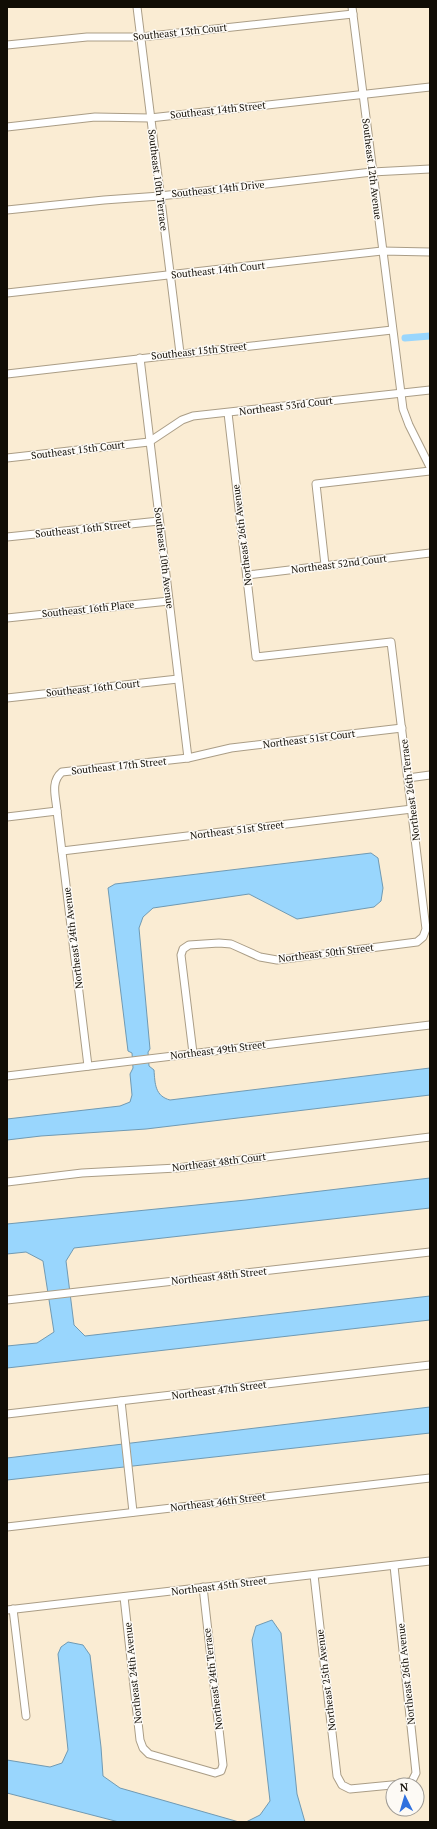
<svg xmlns="http://www.w3.org/2000/svg" width="437" height="1829" viewBox="0 0 437 1829" font-family="'PT Serif',serif">
<style>
.water{fill:#99d6fd;stroke:#709ab3}
.lines{fill:none;stroke-linecap:round;stroke-linejoin:round}
.canal{stroke:#99d6fd;stroke-width:7}
.minor-casing{stroke:#aa9d86;stroke-width:9}
.minor{stroke:#fff;stroke-width:7}
.labels{text-anchor:middle;dominant-baseline:central;stroke-width:3;stroke-linejoin:round;paint-order:stroke}
.street-label{font-size:10px;fill:#110d05;stroke:#fdfaf5}
</style>
<rect width="100%" height="100%" fill="#faecd3"/>
<g class="water">
<path d="M371 853 378 858 383 888 381 901 374 907 297 919 249 894 153 908 143 917 139 928 150 1049 148 1052 149 1066 154 1070C155 1084 155 1096 170 1100L430 1068V1095L146 1129 41 1136 7 1140V1119L120 1106 130 1102 132 1095 130 1074 133 1068 132 1053 128 1051 108 888 115 884Z"/>
<polygon points="430,1178 430,1208 74,1248 66,1261 74,1325 85,1336 430,1296 430,1320 7,1368 7,1346 37,1343 54,1332 43,1261 26,1252 7,1254 7,1224 246,1200"/>
<polygon points="430,1407 430,1433 7,1480 7,1458"/>
<polygon points="272,1620 281,1633 297,1794 305,1822 246,1822 260,1815 270,1801 252,1640 256,1626"/>
<polygon points="68,1642 83,1645 90,1655 101,1747 103,1776 120,1788 239,1822 119,1822 7,1793 7,1760 50,1767 62,1763 68,1750 58,1654 61,1647"/>
</g>
<g class="lines">
<polyline class="canal" points="405,338 430,336"/>
<defs>
<g id="minor">
<polyline points="137,7 180,353"/>
<polyline points="352,7 403,409 409,425 430,467"/>
<polyline points="7,45 87,37 141,37 353,14"/>
<polyline points="7,127 95,117 150,118 430,87"/>
<polyline points="7,210 104,200 160,196 372,172 430,169"/>
<polyline points="7,293 382,251 430,252"/>
<polyline points="140,358 188,758"/>
<polyline points="7,374 392,330"/>
<polyline points="7,458 149,442 182,420 193,416 430,390"/>
<polyline points="7,537 159,521"/>
<polyline points="325,565 316,484 430,471"/>
<polyline points="247,575 430,553"/>
<polyline points="7,618 169,601"/>
<polyline points="7,698 178,679"/>
<polyline points="408,778 430,775"/>
<polyline points="7,817 57,811"/>
<polyline points="62,851 412,809"/>
<polyline points="193,1053 181,955 183,949 189,945 219,943 231,944 260,957 277,960 417,942 423,937 426,929 391,642 256,657 228,413"/>
<path d="M88 1066 57 811C56 797 50 782 62 772L188 758 231 748 402 728"/>
<polyline points="7,1076 430,1025"/>
<polyline points="7,1182 82,1173 177,1168 430,1137"/>
<polyline points="7,1300 430,1252"/>
<polyline points="121,1401 133,1512"/>
<polyline points="7,1414 430,1365"/>
<polyline points="7,1527 430,1478"/>
<polyline points="314,1575 337,1776 342,1785 350,1789 402,1784 412,1781 416,1773 394,1566"/>
<polyline points="124,1597 140,1740 143,1748 149,1754 215,1773 221,1771 223,1765 203,1587"/>
<polyline points="13,1609 26,1716"/>
<polyline points="7,1610 430,1561"/>
</g>
</defs>
<use href="#minor" class="minor-casing"/>
<use href="#minor" class="minor"/>
</g>
<g class="labels">
<g class="street-label">
<text transform="translate(180 32) rotate(-6)">Southeast 13th Court</text>
<text transform="translate(218 110) rotate(-6)">Southeast 14th Street</text>
<text transform="translate(372 169) rotate(83)">Southeast 12th Avenue</text>
<text transform="translate(158 180) rotate(83)">Southeast 10th Terrace</text>
<text transform="translate(218 189) rotate(-6)">Southeast 14th Drive</text>
<text transform="translate(218 270) rotate(-6)">Southeast 14th Court</text>
<text transform="translate(199 351) rotate(-6)">Southeast 15th Street</text>
<text transform="translate(286 406) rotate(-7)">Northeast 53rd Court</text>
<text transform="translate(78 450) rotate(-7)">Southeast 15th Court</text>
<text transform="translate(83 529) rotate(-6)">Southeast 16th Street</text>
<text transform="translate(242 535) rotate(-97)">Northeast 26th Avenue</text>
<text transform="translate(164 558) rotate(83)">Southeast 10th Avenue</text>
<text transform="translate(339 564) rotate(-7)">Northeast 52nd Court</text>
<text transform="translate(88 609) rotate(-6)">Southeast 16th Place</text>
<text transform="translate(93 688) rotate(-6)">Southeast 16th Court</text>
<text transform="translate(309 739) rotate(-7)">Northeast 51st Court</text>
<text transform="translate(119 766) rotate(-6)">Southeast 17th Street</text>
<text transform="translate(410 790) rotate(-97)">Northeast 26th Terrace</text>
<text transform="translate(237 830) rotate(-7)">Northeast 51st Street</text>
<text transform="translate(73 938) rotate(-97)">Northeast 24th Avenue</text>
<text transform="translate(326 953) rotate(-7)">Northeast 50th Street</text>
<text transform="translate(218 1050) rotate(-7)">Northeast 49th Street</text>
<text transform="translate(219 1162) rotate(-7)">Northeast 48th Court</text>
<text transform="translate(219 1276) rotate(-6)">Northeast 48th Street</text>
<text transform="translate(219 1390) rotate(-7)">Northeast 47th Street</text>
<text transform="translate(218 1502) rotate(-7)">Northeast 46th Street</text>
<text transform="translate(219 1586) rotate(-7)">Northeast 45th Street</text>
<text transform="translate(133 1673) rotate(-96)">Northeast 24th Avenue</text>
<text transform="translate(406 1674) rotate(-96)">Northeast 26th Avenue</text>
<text transform="translate(213 1679) rotate(-97)">Northeast 24th Terrace</text>
<text transform="translate(326 1680) rotate(-97)">Northeast 25th Avenue</text>
</g>
</g>
<rect width="437" height="1829" fill="none" stroke="#110d05" stroke-width="16"/>
<g transform="translate(405 1797) rotate(355)"><circle r="19" fill="#fdfaf5" stroke="#9f9b95"/>
<path d="M0-3L7 15L0 10L-7 15Z" fill="#3071de"/>
<text y="-6" font-size="11" font-weight="bold" text-anchor="middle" fill="#110d05">N</text>
</g>
</svg>
